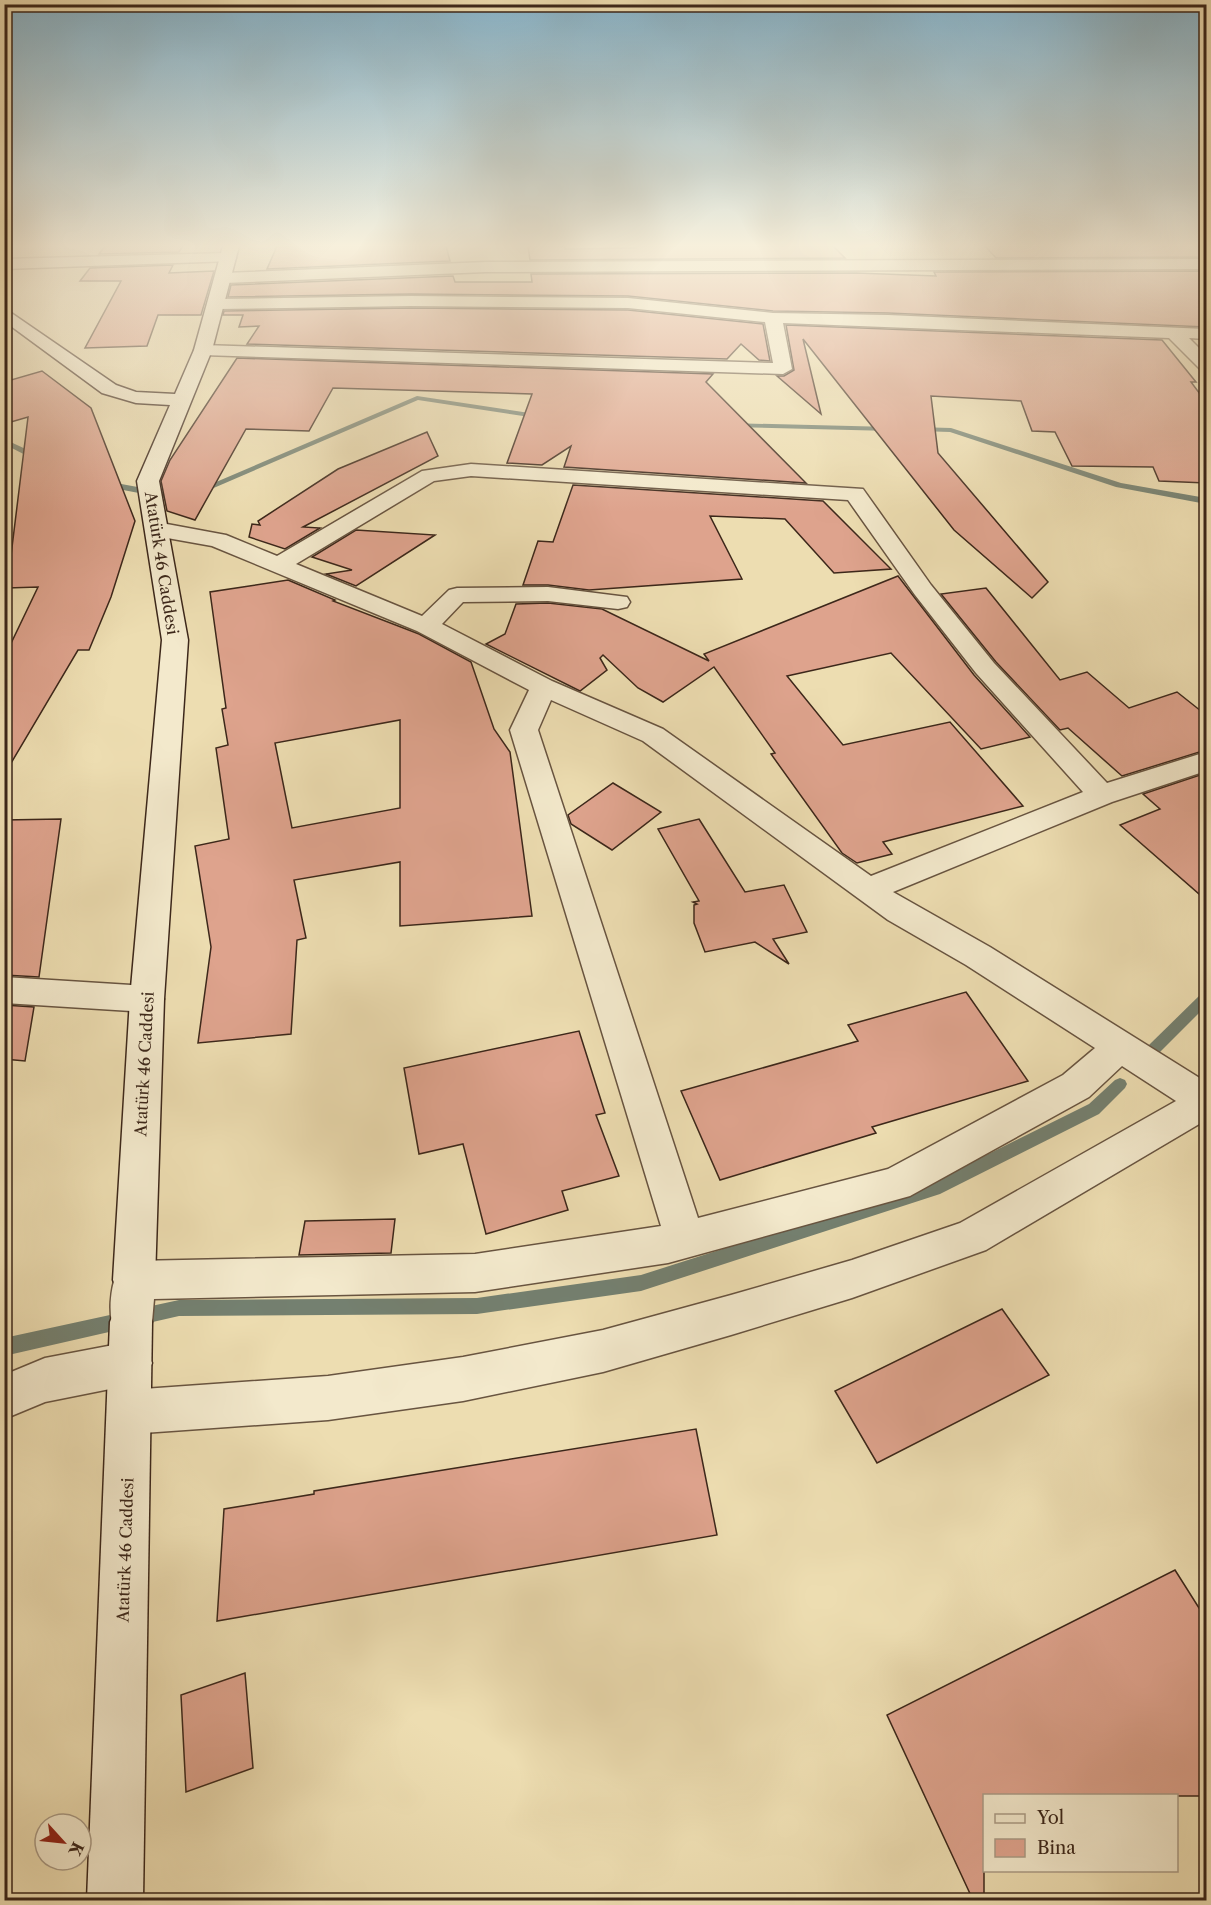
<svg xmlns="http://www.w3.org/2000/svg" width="1211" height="1905" viewBox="0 0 1211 1905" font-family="'Libre Caslon Text',serif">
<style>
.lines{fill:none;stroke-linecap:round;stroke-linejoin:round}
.stream{fill:#748070;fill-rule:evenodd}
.building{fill:#dea38d;stroke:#3c271a;stroke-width:1.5;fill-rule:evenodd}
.street-casing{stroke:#685440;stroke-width:3}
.secondary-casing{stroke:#3c271a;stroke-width:3}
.street{fill:#f3e9cc;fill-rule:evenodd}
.secondary{fill:#f3e9cc;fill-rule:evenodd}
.labels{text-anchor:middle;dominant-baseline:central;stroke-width:6;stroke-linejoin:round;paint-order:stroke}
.street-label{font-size:16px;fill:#3c271a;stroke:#f3e9cc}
</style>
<rect width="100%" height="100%" fill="#edddb1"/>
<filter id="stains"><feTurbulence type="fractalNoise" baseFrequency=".00333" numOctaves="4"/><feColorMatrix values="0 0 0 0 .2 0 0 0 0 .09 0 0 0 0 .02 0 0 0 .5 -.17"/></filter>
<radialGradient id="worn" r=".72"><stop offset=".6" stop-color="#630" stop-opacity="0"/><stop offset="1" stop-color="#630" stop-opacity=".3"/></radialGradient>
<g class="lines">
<g class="stream">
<polygon points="417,396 543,415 547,417 543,419 418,400 202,493 195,491"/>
<polygon points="727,423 891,427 895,429 891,431 730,427 726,425"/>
<polygon points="916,427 951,428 1121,483 1206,498 1206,504 1116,487 950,432 919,431 915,429"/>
<polygon points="4,439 43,457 44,459 37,461 4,444"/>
<polygon points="105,481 181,495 185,498 181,501 102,486 102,482"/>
<polygon points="1206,993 1206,1006 1159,1053 1154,1055 1149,1053 1147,1049 1149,1045 1201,994"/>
<polygon points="1120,1078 1125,1080 1127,1084 1125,1088 1099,1114 940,1194 641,1291 477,1314 179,1316 4,1356 4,1338 179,1300 477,1298 641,1275 930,1183 1089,1104 1115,1080"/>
</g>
</g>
<g class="building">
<polygon points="105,246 183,246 179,252 99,254"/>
<polygon points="277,246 446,246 450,261 267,269"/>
<polygon points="528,246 565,246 565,249 636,248 636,246 833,246 845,258 530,260"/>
<polygon points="985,246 1206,246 1206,257 996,258"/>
<polygon points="173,265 169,273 214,271 201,315 158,315 147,346 85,348 121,281 80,281 90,268"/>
<polygon points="1206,271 1206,327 888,313 773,311 628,296 411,294 228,297 231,285 453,276 455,282 532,282 531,274 856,273 936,276 934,272"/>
<polygon points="411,308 628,310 763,324 770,361 759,360 741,344 727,359 247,344 259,326 239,327 243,315 223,315 224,311"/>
<polygon points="786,325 1162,340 1196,382 1191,382 1206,402 1206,483 1159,481 1153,467 1072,466 1055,432 1032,431 1021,401 931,396 938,453 1048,582 1032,598 954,530 803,339 821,414 777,376 784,376 794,370"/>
<polygon points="237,358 713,374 706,382 806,483 564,467 571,446 542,465 507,463 532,394 333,388 309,431 246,429 195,520 167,511 161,481 170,460"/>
<polygon points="42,371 91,408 135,521 111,597 89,650 78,650 4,775 4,658 38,587 7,588 28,417 4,424 4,382"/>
<polygon points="427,432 438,456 303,527 320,528 285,549 249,537 252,524 260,525 258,521 338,469"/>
<polygon points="573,485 823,501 891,569 834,573 785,519 710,516 742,579 589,590 548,585 523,585 538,541 553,542"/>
<polygon points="356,530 435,535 356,586 326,574 352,570 312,557"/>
<polygon points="898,576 974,675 1030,737 981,749 891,653 787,676 843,745 950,722 1023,806 883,842 892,854 857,863 842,853 771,754 775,753 714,667 663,702 638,688 603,655 600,658 607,670 580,691 486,644 505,634 516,604 548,603 602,609 709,661 704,654"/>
<path d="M288 580 335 600 333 601 419 634 471 662 494 729 510 752 532 916 400 926V862L294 880 306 938 297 940 291 1034 198 1043 211 947 195 846 229 839 216 748 228 745 222 709 226 708 210 592ZM400 720V808L292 828 275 743Z"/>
<polygon points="986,588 1060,680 1087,672 1129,708 1177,692 1206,715 1206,750 1122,776 1068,728 1060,730 996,662 941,594"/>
<polygon points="1206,773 1206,900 1120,825 1160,809 1143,794"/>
<polygon points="613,783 661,812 612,850 571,824 568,815"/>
<polygon points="61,819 39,977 4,975 4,820"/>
<polygon points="699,819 745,892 784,885 807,932 773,939 789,964 755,942 705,952 694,923 694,905 697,904 693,902 699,901 658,829"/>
<polygon points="966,992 1028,1081 872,1127 876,1133 720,1180 681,1091 858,1041 848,1025"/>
<polygon points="4,1005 34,1007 25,1061 4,1059"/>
<polygon points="579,1031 605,1113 596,1115 619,1176 562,1191 568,1210 486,1234 463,1144 419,1154 404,1068"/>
<polygon points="395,1219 391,1253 299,1255 305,1221"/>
<polygon points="1002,1309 1049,1375 877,1463 835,1391"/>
<polygon points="696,1429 717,1535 217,1621 224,1509 314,1494 314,1491"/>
<polygon points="1175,1570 1206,1619 1206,1796 984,1796 984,1900 973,1900 887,1715"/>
<polygon points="245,1673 253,1768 186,1792 181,1695"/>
</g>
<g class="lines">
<defs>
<g id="street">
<polygon points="228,253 233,255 236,258 233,261 4,269 4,259"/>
<polygon points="1206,259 1206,269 486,272 224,283 216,278 224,273 486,262"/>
<polygon points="411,296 628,298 773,313 888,315 1206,329 1206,339 1189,338 1206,355 1206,370 1200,369 1169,338 783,323 792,369 783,374 203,355 194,350 203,345 773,363 765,322 628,308 411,306 217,309 209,304 217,299"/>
<path d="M471 464 863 489 931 585 994 663 1107 783 1206 752V771L1112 802 893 892 990 947 1206 1082V1120L986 1250 852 1298 731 1335 603 1372 463 1401 328 1420 129 1434 113 1428 107 1412 113 1396 129 1390 328 1376 463 1357 603 1330 731 1295 852 1260 960 1223 1176 1101 1122 1066 1089 1097 910 1196 668 1263 475 1292 154 1299 152 1322 146 1337 132 1342 145 1348 152 1363 145 1378 130 1385 45 1402 4 1419V1375L45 1358 129 1342 116 1337C107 1315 110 1288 119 1266L134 1261 475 1254 661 1226 510 730 529 690 417 631 212 546 156 536 148 534 145 529 148 524 156 522 226 535 277 556 422 471ZM471 476 848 500 915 595 976 673 1083 792 871 876 663 729 552 681 442 624 463 602 548 601 618 609 627 607 630 602 627 597 548 587 457 588 449 590 422 616 296 564 434 481ZM551 700 643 741 888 920 966 965 1095 1048 1063 1075 888 1169 698 1218 538 730Z"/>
<polygon points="4,977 147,986 159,990 164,999 159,1008 147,1012 4,1003"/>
</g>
<g id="secondary">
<polygon points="223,246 239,246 212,350 159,481 188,640 164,999 155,1280 149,1294 134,1299 119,1294 113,1280 130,999 162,640 137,481 170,405 136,403 102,393 4,321 4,308 116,385 136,392 175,394 194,350"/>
<polygon points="131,1301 146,1307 152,1322 143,1900 87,1900 110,1322 116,1307"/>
</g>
</defs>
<use href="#street" class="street-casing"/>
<use href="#secondary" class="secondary-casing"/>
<use href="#street" class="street"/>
<use href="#secondary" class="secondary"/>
</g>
<linearGradient id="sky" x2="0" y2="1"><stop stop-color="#88b7cf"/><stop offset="0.48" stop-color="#f7f0dc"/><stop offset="1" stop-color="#f7f0dc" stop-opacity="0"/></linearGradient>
<rect width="1211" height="512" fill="url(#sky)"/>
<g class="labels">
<g class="street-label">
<text transform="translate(162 563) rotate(81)">Atatürk 46 Caddesi</text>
<text transform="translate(144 1064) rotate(-87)">Atatürk 46 Caddesi</text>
<text transform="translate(125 1550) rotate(-88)">Atatürk 46 Caddesi</text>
</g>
</g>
<rect width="1211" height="1905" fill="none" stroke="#edddb1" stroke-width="24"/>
<rect x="6" y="6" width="1199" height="1893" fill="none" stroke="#3c271a" stroke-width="3"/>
<rect x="12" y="12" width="1187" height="1881" fill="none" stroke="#3c271a" stroke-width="1.5"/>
<rect x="983" y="1794" width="195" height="78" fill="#f3e9cc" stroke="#aa9b85" stroke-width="1.5"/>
<rect x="995" y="1814" width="30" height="9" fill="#f3e9cc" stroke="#aa9b85" stroke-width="1.5"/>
<text x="1037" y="1824" font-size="18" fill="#3c271a">Yol</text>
<rect x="995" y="1839" width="30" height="18" fill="#dea38d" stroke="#aa9b85" stroke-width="1.5"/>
<text x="1037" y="1854" font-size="18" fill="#3c271a">Bina</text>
<g transform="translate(63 1842) rotate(117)"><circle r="28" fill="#f3e9cc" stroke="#aa9b85" stroke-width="1.5"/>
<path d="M0-4.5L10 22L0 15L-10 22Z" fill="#8f2418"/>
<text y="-9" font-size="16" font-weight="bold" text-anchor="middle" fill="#3c271a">K</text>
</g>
<rect width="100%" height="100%" filter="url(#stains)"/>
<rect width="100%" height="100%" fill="url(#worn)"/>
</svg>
